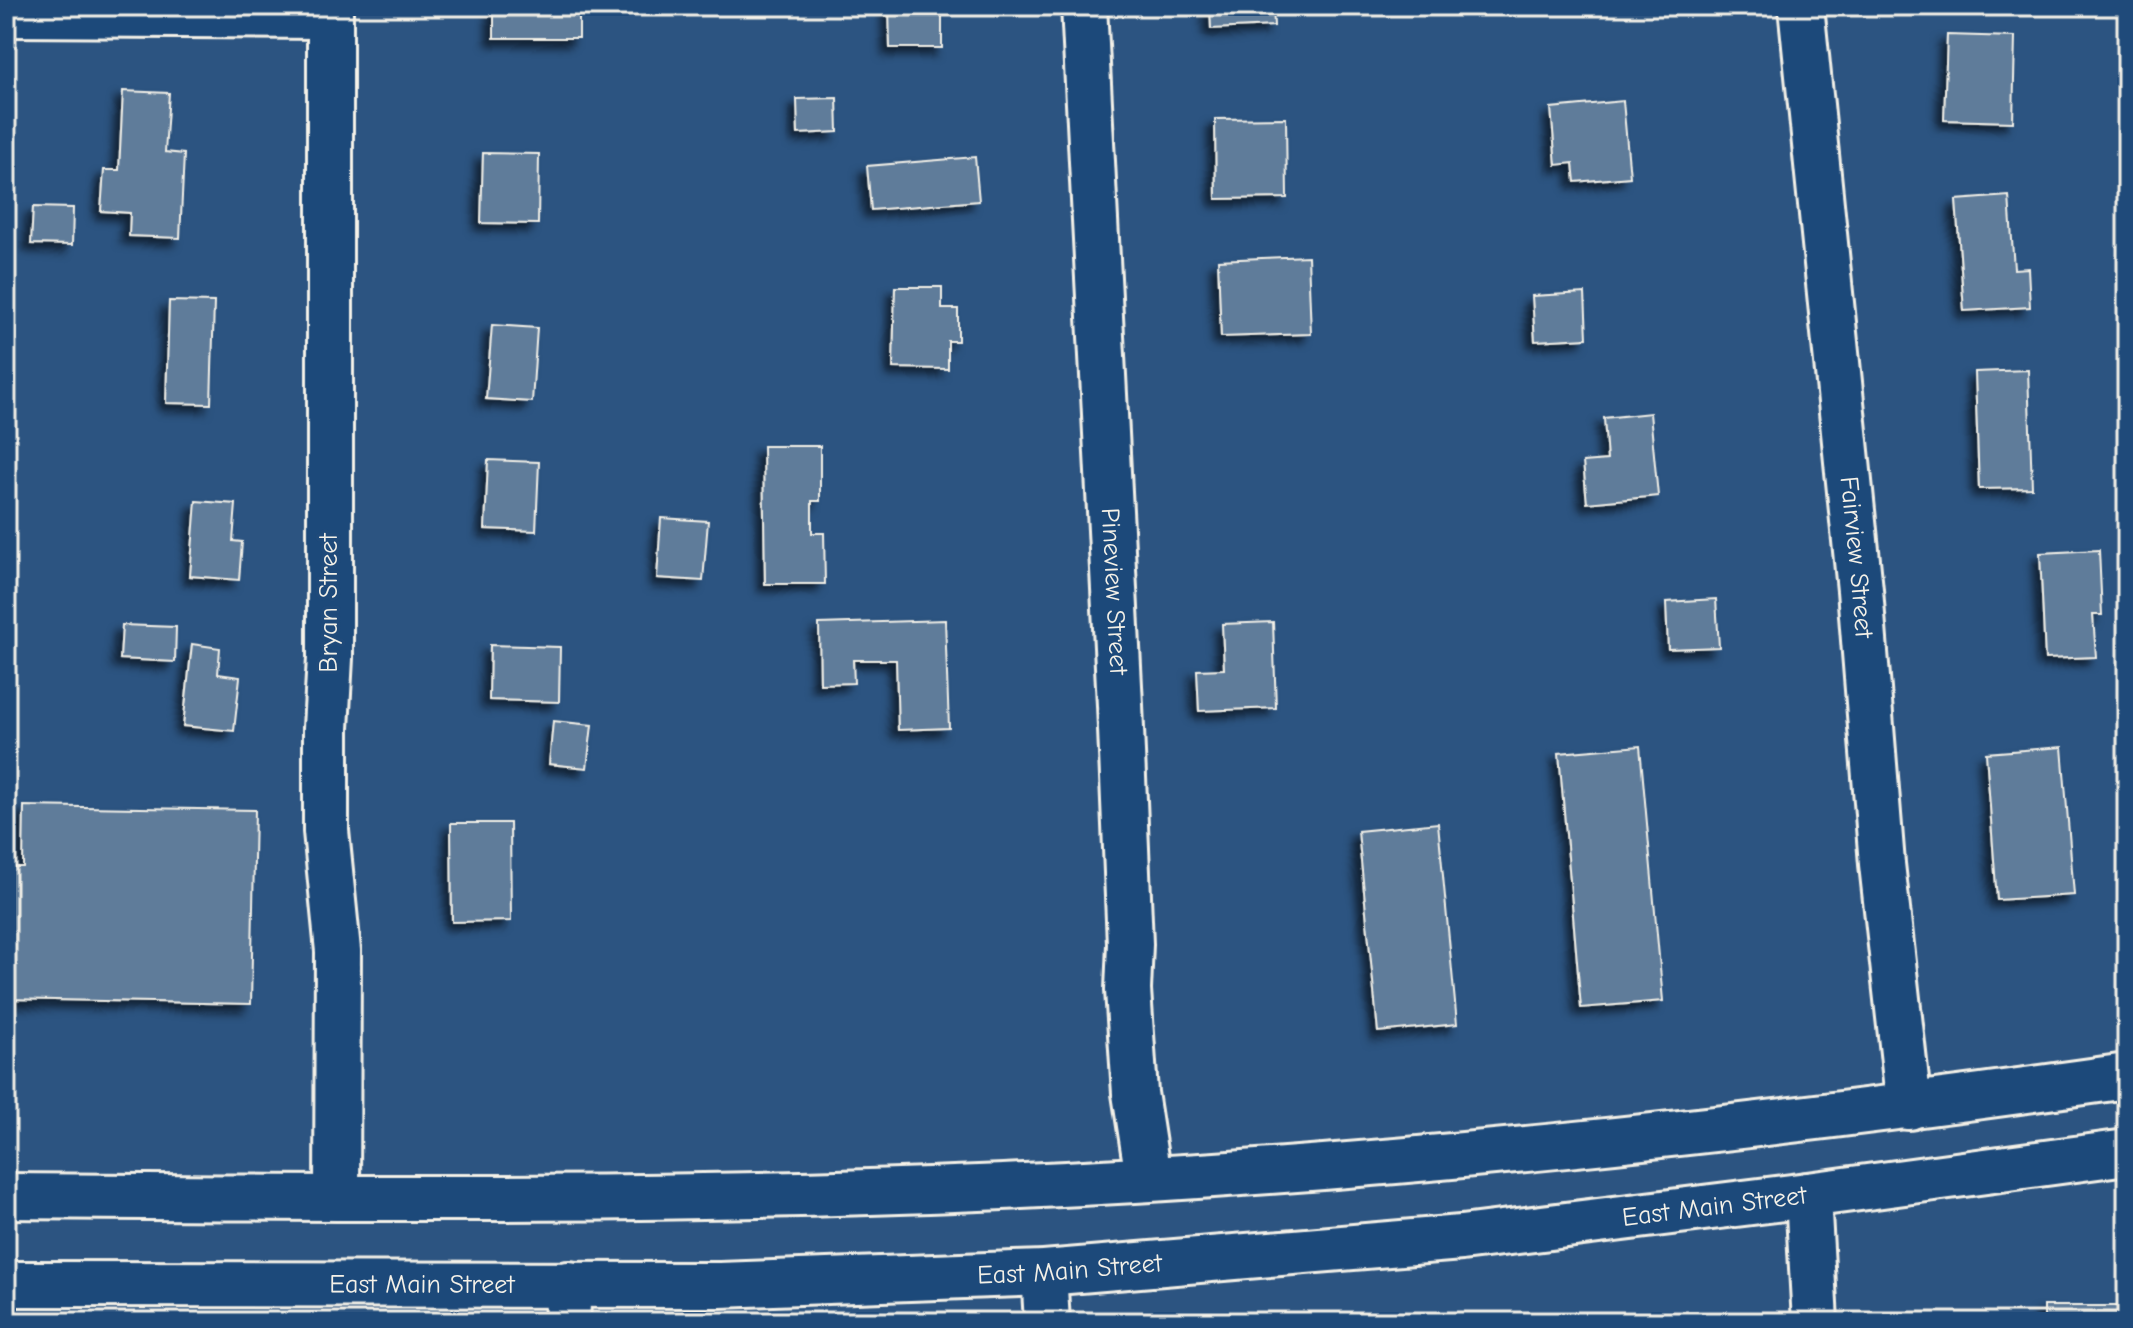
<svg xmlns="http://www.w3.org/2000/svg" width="2133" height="1328" viewBox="0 0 2133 1328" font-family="'Comic Neue',sans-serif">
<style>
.building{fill:#5e7b9a;stroke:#f4f1e8;stroke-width:2;filter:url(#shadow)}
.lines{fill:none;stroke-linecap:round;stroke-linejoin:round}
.minor-casing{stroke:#f4f1e8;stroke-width:50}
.major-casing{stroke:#f4f1e8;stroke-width:50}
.minor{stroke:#1f4a7a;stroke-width:44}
.major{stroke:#1f4a7a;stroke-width:44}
.labels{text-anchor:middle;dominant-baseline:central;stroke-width:7;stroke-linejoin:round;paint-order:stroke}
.street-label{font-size:26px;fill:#f4f1e8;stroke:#1f4a7a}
</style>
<defs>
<filter id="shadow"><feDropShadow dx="-7" dy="7" stdDeviation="4" flood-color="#0009"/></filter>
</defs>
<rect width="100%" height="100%" fill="#2c5481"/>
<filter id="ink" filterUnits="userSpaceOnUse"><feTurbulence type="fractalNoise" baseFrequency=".0125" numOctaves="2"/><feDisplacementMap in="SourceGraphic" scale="16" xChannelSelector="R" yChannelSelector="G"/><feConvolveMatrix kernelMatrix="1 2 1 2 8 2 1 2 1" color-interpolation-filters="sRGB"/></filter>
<g filter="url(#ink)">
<g class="building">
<rect x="494" y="6" width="85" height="32"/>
<polygon points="889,6 942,6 942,48 890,48"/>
<polygon points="1210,6 1273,6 1274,26 1211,29"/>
<polygon points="1947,35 2015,37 2013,122 1944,120"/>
<polygon points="123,91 169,93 165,152 184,154 180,238 129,236 130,213 101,211 104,170 119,170"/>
<polygon points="837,98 838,132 798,134 797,99"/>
<polygon points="1623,101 1630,177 1575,182 1573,163 1556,165 1551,108"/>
<polygon points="1286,118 1287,198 1216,199 1215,119"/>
<polygon points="483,153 539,154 538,224 481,223"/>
<polygon points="975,157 979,201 871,210 867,166"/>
<polygon points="2009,196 2014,269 2028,268 2030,307 1964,311 1956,200"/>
<polygon points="33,207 73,208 72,245 31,244"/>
<polygon points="1308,256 1311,334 1221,337 1218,260"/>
<polygon points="895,287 942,287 942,309 958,309 958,341 948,341 948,369 893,368"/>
<polygon points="1585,293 1587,338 1535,341 1532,296"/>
<polygon points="169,301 214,302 211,404 166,403"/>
<polygon points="492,325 537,328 532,402 486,399"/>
<polygon points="2028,370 2032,488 1979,489 1975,372"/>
<polygon points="1650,413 1658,496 1587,503 1583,462 1607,460 1604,418"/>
<polygon points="763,446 820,446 820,501 812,501 812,533 824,533 825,584 765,584"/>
<polygon points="488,460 539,462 536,531 485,529"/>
<polygon points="196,501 236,504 233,541 242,542 239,580 190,576"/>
<polygon points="661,518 708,521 703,581 657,578"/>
<polygon points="2099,550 2102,615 2093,615 2096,657 2045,659 2040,553"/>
<polygon points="1716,599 1719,647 1668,649 1666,602"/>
<polygon points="945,620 949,728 898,730 896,660 853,660 854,683 820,684 819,624"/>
<polygon points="1273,622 1276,708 1199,711 1197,670 1224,669 1222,624"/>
<polygon points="122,625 176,627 175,662 120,659"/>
<polygon points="192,644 220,648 218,674 240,677 234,731 183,726"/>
<polygon points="490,645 560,647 559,702 489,700"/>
<polygon points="553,721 592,725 587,768 549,764"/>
<polygon points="1640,746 1663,1001 1581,1008 1559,753"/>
<polygon points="2062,747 2074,895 1997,900 1986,753"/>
<polygon points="24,806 255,810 251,1004 6,999 6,867 23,867"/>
<polygon points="451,823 510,823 511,921 452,922"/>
<polygon points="1438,823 1457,1024 1378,1032 1358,831"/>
<rect x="2044" y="1306" width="83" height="16"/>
</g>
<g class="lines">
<defs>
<g id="minor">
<polyline points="330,6 330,658 326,728 326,831 338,951 337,1198"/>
<path id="s1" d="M1084 6 1120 705 1130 944 1128 990 1135 1093 1148 1177"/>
<path id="s2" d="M1801 6 1860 590 1882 864 1909 1107"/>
<polyline points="6,14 329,16"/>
<polyline points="1808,1195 1815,1322"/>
<polyline points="1044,1273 1047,1322"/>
<polyline points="567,1322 569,1284"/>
</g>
<g id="major">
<path d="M6 1196C330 1198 655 1202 979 1188 1363 1172 1746 1130 2127 1076"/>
<path id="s3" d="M6 1284 720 1285 1044 1273 1461 1238 1808 1195 2127 1152"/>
</g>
</defs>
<use href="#minor" class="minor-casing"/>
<use href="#major" class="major-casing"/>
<use href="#minor" class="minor"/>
<use href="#major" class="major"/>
</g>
</g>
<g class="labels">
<g class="street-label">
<text stroke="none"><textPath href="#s2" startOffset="554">Fairview Street</textPath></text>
<text stroke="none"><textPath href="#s1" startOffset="586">Pineview Street</textPath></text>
<text transform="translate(329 603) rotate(-90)">Bryan Street</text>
<text stroke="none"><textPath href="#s3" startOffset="1712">East Main Street</textPath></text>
<text stroke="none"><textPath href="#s3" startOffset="1064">East Main Street</textPath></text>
<text stroke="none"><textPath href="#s3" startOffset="416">East Main Street</textPath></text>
</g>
</g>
<rect width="2133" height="1328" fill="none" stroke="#1f4a7a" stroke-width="32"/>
<rect x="16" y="16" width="2101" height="1296" fill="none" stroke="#f4f1e8" stroke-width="3" filter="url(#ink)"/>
</svg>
